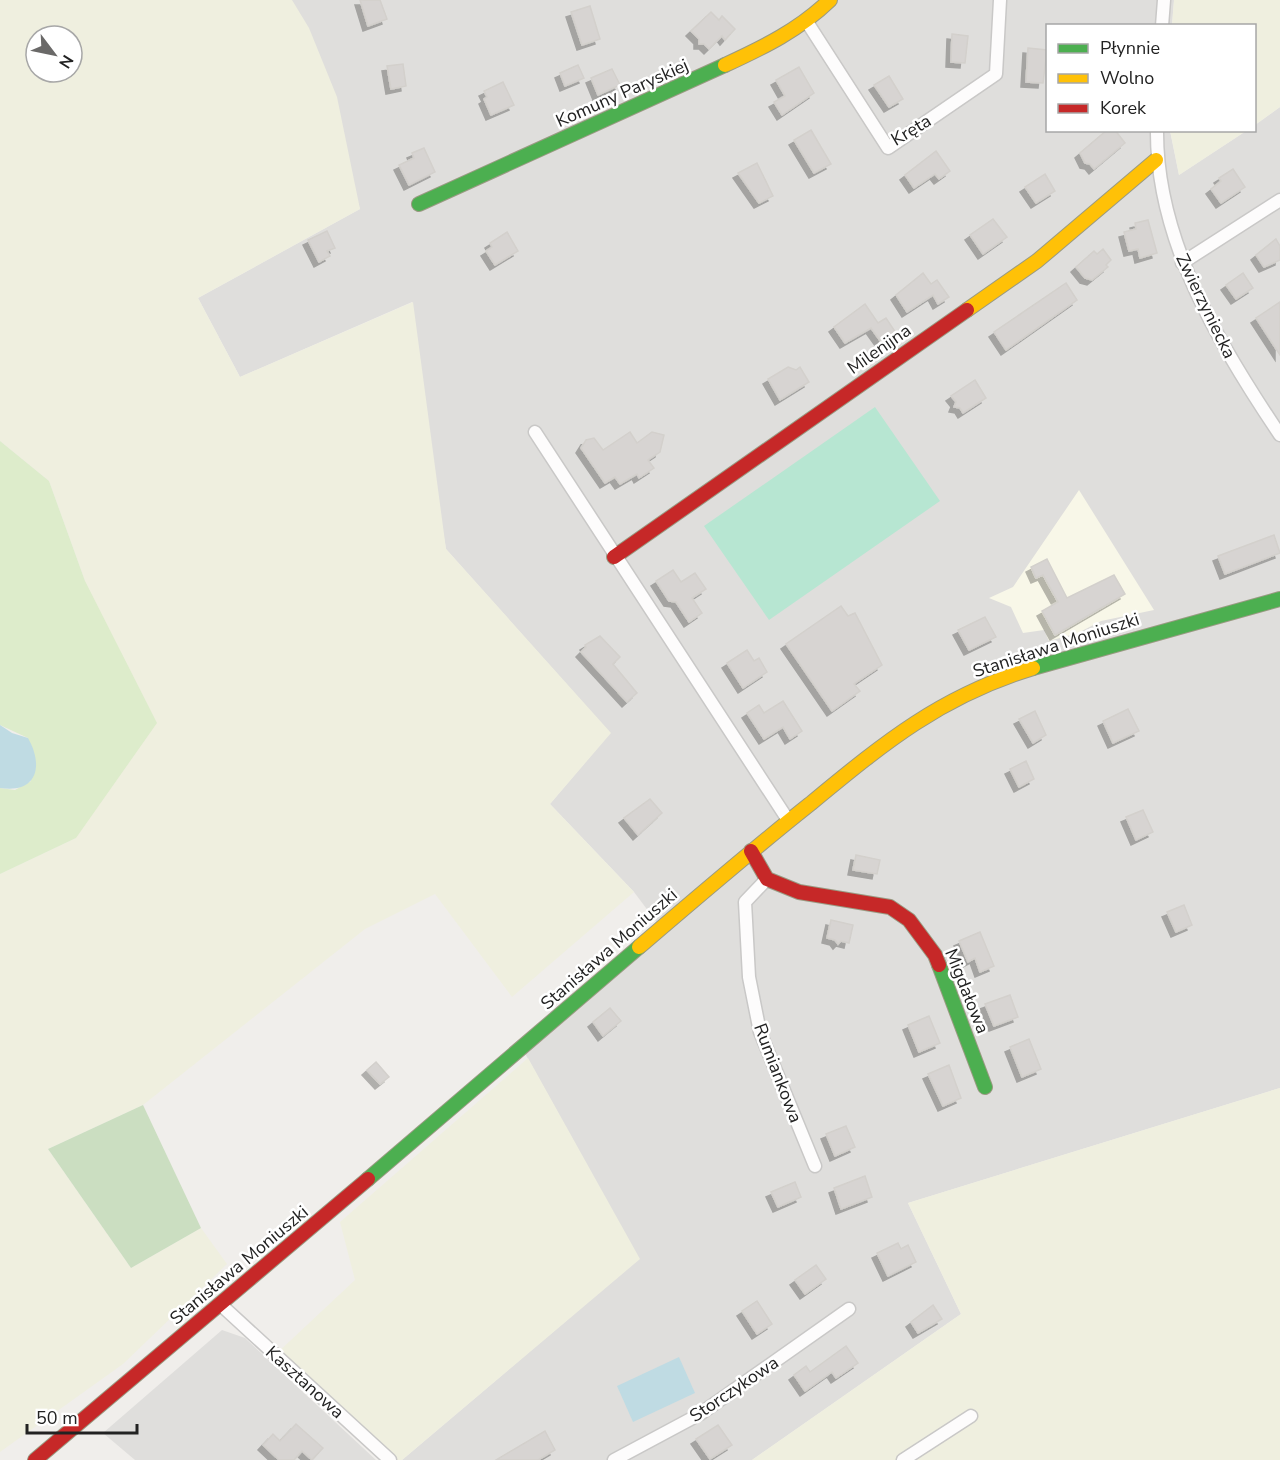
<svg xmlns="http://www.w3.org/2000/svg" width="1280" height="1460" viewBox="0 0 1280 1460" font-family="'Nunito Sans',sans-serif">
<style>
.residential{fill:#dfdedc}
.education{fill:#f8f7e8}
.farmland{fill:#efefdf;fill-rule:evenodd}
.grass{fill:#ddeccb}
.forest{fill:#cbdec1}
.pitch{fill:#b7e6d2}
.water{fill:#bfdbe3}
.building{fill:#d7d4d2;stroke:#d3d0cc;stroke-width:1.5;filter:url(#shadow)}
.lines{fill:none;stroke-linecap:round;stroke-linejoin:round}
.street-casing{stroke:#c9c8c7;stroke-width:15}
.fast-casing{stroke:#999a82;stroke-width:16}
.slow-casing{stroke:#999a82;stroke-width:16}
.jam-casing{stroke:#999a82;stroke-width:16}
.street{stroke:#fdfcfc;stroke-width:12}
.fast{stroke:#4caf50;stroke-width:14}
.slow{stroke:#ffc107;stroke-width:14}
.jam{stroke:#c62828;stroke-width:14}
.labels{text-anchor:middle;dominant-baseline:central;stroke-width:5;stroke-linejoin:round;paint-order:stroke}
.street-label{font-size:18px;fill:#222;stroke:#fff}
</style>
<defs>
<filter id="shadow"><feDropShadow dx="-5" dy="5" stdDeviation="0" flood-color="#0004"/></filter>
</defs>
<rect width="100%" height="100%" fill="#f0eeeb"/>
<g class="residential">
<polygon points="291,0 1174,0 1172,25 1048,26 1048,130 1170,131 1179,175 1246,131 1254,130 1255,125 1280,107 1280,1088 908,1203 961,1314 752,1460 402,1460 639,1259 522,1048 661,928 634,892 550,804 610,733 446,549 419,387 412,302 240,377 198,298 360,209"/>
<polygon points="222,1330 245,1338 376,1460 135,1460 103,1433"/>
</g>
<polygon class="education" points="1079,490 1154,610 1101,621 1078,633 1049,641 1044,630 1023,633 1011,607 989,598 1013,587"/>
<g class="farmland">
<path d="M0 0H292L309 28 337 97 360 209 198 298 240 377 413 302 446 549 611 733 550 804 634 892 512 997 435 894 365 929 143 1105 48 1149 131 1268 201 1228 227 1264 123 1364 0 1452V874L76 838 85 581 49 481 0 441ZM36 36H72V72H36Z"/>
<polygon points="1174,0 1280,0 1280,107 1255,125 1254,26 1172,25"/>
<polygon points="1170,130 1246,130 1246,131 1179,175"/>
<polygon points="528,1058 640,1259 402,1460 390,1460 275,1355 355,1280 340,1222"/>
<polygon points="1280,1088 1280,1460 752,1460 961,1314 908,1203"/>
</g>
<polygon class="grass" points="0,441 49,481 85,581 157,723 76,838 0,874 0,788 15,790 31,781 28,738 0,725"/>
<polygon class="forest" points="143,1105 201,1228 131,1268 48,1149"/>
<polygon class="pitch" points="875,407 940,501 769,620 704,526"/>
<g class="water">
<path d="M0 725 12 733 28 738C44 766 37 794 0 788Z"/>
<polygon points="679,1357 695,1393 633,1422 617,1386"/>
</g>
<g class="building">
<polygon points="360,0 380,0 387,19 368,26"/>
<polygon points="590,6 600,39 582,45 571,12"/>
<polygon points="711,12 719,20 722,16 735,29 725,40 722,36 709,49 704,44 699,44 699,39 691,31"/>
<polygon points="952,34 968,36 965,63 951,62"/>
<polygon points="1028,48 1047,50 1043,83 1026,82"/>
<polygon points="403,64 406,86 391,89 387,66"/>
<polygon points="578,65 584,78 565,86 560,73"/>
<polygon points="799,67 814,93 782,115 774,102 785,96 776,80"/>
<polygon points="612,69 620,85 598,95 591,78"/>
<polygon points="889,76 903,99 889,107 874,85"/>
<polygon points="503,82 514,105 491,115 484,99 487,97 484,91"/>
<polygon points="811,130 831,164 814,173 794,140"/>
<polygon points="1107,130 1115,130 1125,143 1094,169 1090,164 1085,163 1080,153"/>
<polygon points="424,148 435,172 409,185 399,165 414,158 412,153"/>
<polygon points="936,151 950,171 939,179 935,174 914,188 905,175"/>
<polygon points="757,163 773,196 759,203 738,173"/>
<polygon points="1233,169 1245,187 1221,203 1211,189 1221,181 1219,178"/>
<polygon points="1045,174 1055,191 1036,203 1025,187"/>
<polygon points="993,219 1007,237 983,254 970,235"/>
<polygon points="1148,220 1157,253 1140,258 1138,249 1129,251 1124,232 1136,229 1135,223"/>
<polygon points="327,231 335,248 327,251 330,256 319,262 308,240"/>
<polygon points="507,232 518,251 495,265 486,251 492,247 490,243"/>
<polygon points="1276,239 1280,246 1280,260 1264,267 1256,255"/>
<polygon points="1103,249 1111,260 1106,265 1108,267 1092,280 1085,278 1076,267 1094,251 1097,254"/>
<polygon points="923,273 931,284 937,280 949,297 938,304 933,295 907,312 896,295"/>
<polygon points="1243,273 1253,288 1236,299 1226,285"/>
<polygon points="1066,283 1077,300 1006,350 994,332"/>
<polygon points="1280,302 1280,355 1256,318"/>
<polygon points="865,304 878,323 886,318 896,333 881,342 871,328 845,343 834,327"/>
<polygon points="788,367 796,370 800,367 809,382 780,400 768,379"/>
<polygon points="975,380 986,398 963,413 960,408 954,407 956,402 951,396"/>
<polygon points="630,432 637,443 652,432 664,435 660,452 648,460 654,468 639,478 637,474 620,484 615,477 605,483 581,448 586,440 594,438 603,450"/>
<polygon points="1274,535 1280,553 1225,574 1218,556"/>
<polygon points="1047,559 1067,598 1114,575 1125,594 1055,635 1042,611 1058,602 1043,575 1036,578 1031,567"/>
<polygon points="673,570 681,582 695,573 706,589 692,598 702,613 689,622 676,602 669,601 656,581"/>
<polygon points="841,606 848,616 855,613 882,665 854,684 860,691 832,711 786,644"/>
<polygon points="985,617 996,637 969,650 958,630"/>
<polygon points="600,636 620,657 613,664 637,693 627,702 581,652 586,647 585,645"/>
<polygon points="747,650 754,661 759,658 767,672 743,688 727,663"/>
<polygon points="783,701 802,731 790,739 783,727 764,739 747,713 759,705 764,713"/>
<polygon points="1128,709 1139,731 1113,743 1103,721"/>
<polygon points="1035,711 1046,735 1033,743 1019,719"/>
<polygon points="1026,761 1034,779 1019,787 1010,769"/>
<polygon points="650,799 662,813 638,835 624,818"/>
<polygon points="1143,810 1153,832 1136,840 1126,817"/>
<polygon points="856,855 880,860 877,874 853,870"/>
<polygon points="1184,905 1192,925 1176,932 1167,912"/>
<polygon points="831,920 853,925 849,943 841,941 838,944 835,940 827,938"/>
<polygon points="980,932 994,966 980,972 975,958 968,962 959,941"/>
<polygon points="1010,995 1018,1017 994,1026 985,1004"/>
<polygon points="610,1008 621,1021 603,1036 593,1022"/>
<polygon points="929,1016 940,1043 919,1052 908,1025"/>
<polygon points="1029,1039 1041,1069 1022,1077 1010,1047"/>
<polygon points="376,1062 389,1077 380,1084 367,1070"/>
<polygon points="949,1065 961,1098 943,1106 928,1074"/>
<polygon points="846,1126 855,1147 835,1156 826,1134"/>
<polygon points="865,1176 872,1197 841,1209 834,1188"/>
<polygon points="795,1182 801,1197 778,1207 771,1192"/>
<polygon points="898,1243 901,1249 908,1245 916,1262 888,1276 877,1253"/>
<polygon points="816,1265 826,1279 805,1294 795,1280"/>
<polygon points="757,1301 772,1324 757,1334 742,1311"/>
<polygon points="933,1305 942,1319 918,1333 911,1322"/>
<polygon points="846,1346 858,1363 836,1378 832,1372 805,1391 794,1375 806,1366 810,1372"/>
<polygon points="296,1424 323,1448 312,1460 302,1451 294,1460 279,1460 263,1445 273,1434 280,1441"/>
<polygon points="718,1425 732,1445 710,1459 696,1439"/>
<polygon points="545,1431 555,1450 538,1460 496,1460"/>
</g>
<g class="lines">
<defs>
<g id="street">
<polyline points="807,22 888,148 996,74 1000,0"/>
<polyline points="1162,26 1164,0"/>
<path d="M1157 130C1156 241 1220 346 1280 435"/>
<polyline points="1182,263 1280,200"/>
<polyline points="535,432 788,820"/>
<polyline points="767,879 745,902 749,977 760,1032 815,1166"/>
<polyline points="220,1304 390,1460"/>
<polyline points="614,1460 700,1414 849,1309"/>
<polyline points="903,1460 971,1416"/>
</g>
<g id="fast">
<polyline points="419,204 725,65"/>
<polyline points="1033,668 1280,599"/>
<polyline points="939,965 985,1087"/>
<polyline points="368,1179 639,947"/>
</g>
<g id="slow">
<path d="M725 65C764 47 799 30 830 0"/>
<polyline points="967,310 1037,261 1156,160"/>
<path d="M639 947C695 899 752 850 810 804 884 743 939 697 1033 668"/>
</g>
<g id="jam">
<polyline points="614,557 967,310"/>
<polyline points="751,851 767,879 799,892 890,907 909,920 935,955 939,965"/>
<polyline points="35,1460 368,1179"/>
</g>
</defs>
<use href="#street" class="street-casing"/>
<use href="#fast" class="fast-casing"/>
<use href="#slow" class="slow-casing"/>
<use href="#jam" class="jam-casing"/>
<use href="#street" class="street"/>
<use href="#fast" class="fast"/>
<use href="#slow" class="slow"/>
<use href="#jam" class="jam"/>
</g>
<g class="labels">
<g class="street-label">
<text transform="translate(622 93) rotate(-24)">Komuny Paryskiej</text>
<text transform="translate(911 130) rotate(-31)">Kręta</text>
<text transform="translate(1206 306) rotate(64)">Zwierzyniecka</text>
<text transform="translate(879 349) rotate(-35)">Milenijna</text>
<text transform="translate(1056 645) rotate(-18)">Stanisława Moniuszki</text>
<text transform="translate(609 949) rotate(-41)">Stanisława Moniuszki</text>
<text transform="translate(967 991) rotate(68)">Migdałowa</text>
<text transform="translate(778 1073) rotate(69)">Rumiankowa</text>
<text transform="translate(239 1265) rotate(-40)">Stanisława Moniuszki</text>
<text transform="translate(305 1382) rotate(42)">Kasztanowa</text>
<text transform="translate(734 1389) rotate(-34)">Storczykowa</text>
</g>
</g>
<rect x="1046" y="24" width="210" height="108" fill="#ffffff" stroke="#a7a7a7" stroke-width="1.5"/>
<rect x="1058" y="44" width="30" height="9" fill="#4caf50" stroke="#a7a7a7" stroke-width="1.5"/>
<text x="1100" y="54" font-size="18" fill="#222222">Płynnie</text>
<rect x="1058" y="74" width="30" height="9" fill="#ffc107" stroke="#a7a7a7" stroke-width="1.5"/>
<text x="1100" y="84" font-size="18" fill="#222222">Wolno</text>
<rect x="1058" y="104" width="30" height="9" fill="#c62828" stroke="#a7a7a7" stroke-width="1.5"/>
<text x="1100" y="114" font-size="18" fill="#222222">Korek</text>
<g transform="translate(54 54) rotate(122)"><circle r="28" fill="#ffffff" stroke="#a7a7a7" stroke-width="1.5"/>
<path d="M0-4.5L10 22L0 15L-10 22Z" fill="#6a6968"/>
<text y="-9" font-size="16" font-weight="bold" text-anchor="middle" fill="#222222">N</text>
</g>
<path d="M27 1424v9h110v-9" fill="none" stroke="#222222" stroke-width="3"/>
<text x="36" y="1424" font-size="18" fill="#222222" stroke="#ffffff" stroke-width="4.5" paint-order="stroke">50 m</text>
</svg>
